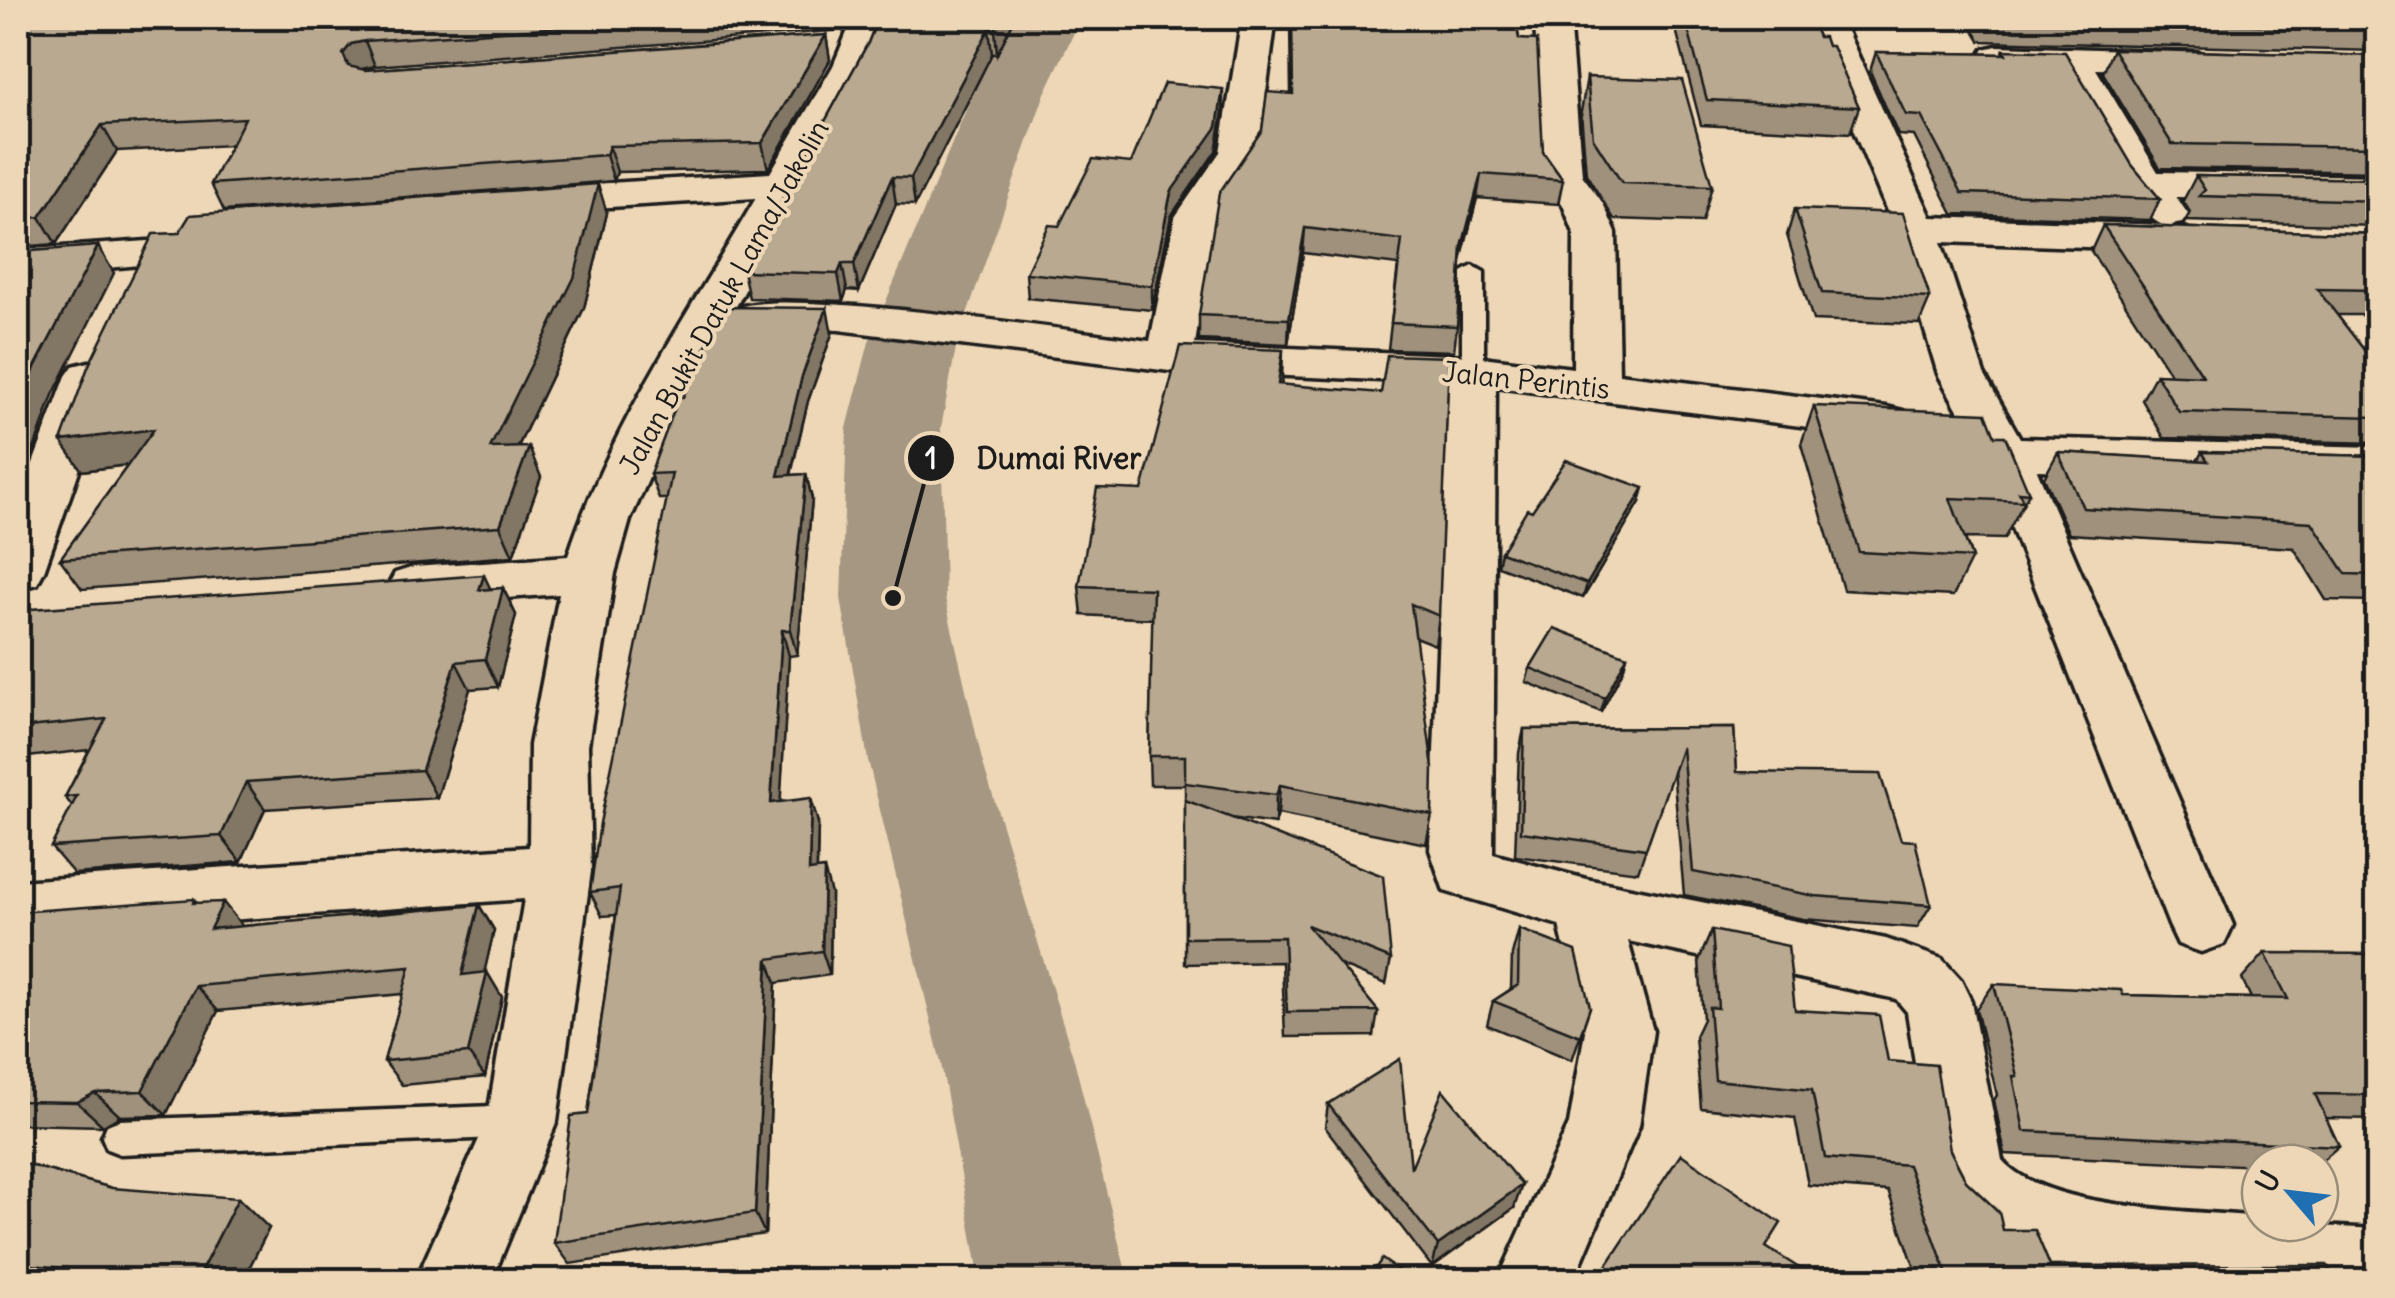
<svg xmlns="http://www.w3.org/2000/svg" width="2395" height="1298" viewBox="0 0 2395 1298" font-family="Delius,sans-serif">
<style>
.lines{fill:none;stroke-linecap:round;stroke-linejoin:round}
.river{fill:#a59782;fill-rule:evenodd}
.service-casing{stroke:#1c1c1c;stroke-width:7}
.minor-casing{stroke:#1c1c1c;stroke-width:7}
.service{fill:#edd7b6;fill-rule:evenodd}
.minor{fill:#edd7b6;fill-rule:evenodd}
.wall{fill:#9f917c;stroke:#1c1c1c;stroke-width:2.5}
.shaded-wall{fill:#827665;stroke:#1c1c1c;stroke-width:2.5}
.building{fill:#b9a990;stroke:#1c1c1c;stroke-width:2.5}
.labels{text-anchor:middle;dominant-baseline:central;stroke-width:8;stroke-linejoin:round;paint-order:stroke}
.street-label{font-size:28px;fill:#1c1c1c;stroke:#edd7b6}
.leader{fill:none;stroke:#1c1c1c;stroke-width:4}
.callout-dot{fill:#1c1c1c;stroke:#edd7b6;stroke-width:4}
.mark-label{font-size:30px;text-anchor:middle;font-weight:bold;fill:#fff}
.callout-label{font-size:30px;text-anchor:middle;font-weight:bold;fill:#1c1c1c;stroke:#edd7b6;stroke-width:8;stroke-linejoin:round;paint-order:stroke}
</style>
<rect width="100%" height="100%" fill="#edd7b6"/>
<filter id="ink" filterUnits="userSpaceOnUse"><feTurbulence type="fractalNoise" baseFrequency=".01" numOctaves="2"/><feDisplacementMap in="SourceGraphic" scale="20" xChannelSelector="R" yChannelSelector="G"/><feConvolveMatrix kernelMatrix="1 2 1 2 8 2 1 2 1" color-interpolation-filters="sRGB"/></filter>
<g filter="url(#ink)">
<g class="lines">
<polygon class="river" points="1014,18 1081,18 1045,93 957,342 941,428 945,598 982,760 1075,1063 1128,1280 980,1280 941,1063 868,760 841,598 847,428 869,342 973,93"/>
<defs>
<g id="service">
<polygon points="1473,266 1484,272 1484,370 1473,377 1462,370 1462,272"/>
<polygon points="522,1105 534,1109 540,1121 534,1133 522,1137 120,1154 107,1149 102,1137 107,1125 120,1120"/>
</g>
<g id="minor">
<path d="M853 18H887L869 66 734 310C763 284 1092 334 1150 341L1175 217 1220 152 1242 18H1276L1258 152 1215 217 1195 344 1473 356 1573 368 1574 233 1563 205 1542 176 1535 18H1569L1582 175 1603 203 1616 233 1619 374 1886 407 1903 411 1910 422 1903 433 1886 437 1496 387 1493 854 1586 879 1886 939 1942 959 1961 980 1971 1001 2002 1160C2046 1211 2193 1210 2260 1217V1223L2378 1229V1280C2277 1280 2032 1297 1960 1222 1947 1208 1940 1193 1933 1176L1907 1012 1896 999 1628 941 1653 1031 1639 1126 1574 1280H1498L1569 1124 1585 1031 1559 925 1444 891 1430 850 1449 383 1170 371 839 330 737 324 731 316 679 411 630 520 615 573 588 745 591 871 557 1121 492 1280H416L487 1121 524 899 18 935V881L529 847 530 745 559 594 414 605 395 599 388 586 395 573 414 567 568 556C609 428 689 313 756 198L529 212 515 209 509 200 515 191 529 188 770 173 833 66Z"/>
<path d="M1807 18H1841L1931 217 2164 225C2132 217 2078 101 2060 69L1984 65 1979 57 1984 49 1997 46 2199 52 2204 60 2199 68 2186 71 2096 69 2158 172 2378 176V200L2176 197 2188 214 2182 223 2171 225 2187 229 2193 238 2187 247 2172 250 1941 242 1984 374 2020 438 2378 447V479L2037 470 2233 925 2224 944 2201 952 2178 944 2169 925 1983 455 1938 374 1894 228Z"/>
<polygon points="148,241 163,245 169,254 163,263 18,276 18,250"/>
<polygon points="89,362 105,366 112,376 44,571 37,584 18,589 18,503 66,376 73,366"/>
</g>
</defs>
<use href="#service" class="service-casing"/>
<use href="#minor" class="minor-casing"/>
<use href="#service" class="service"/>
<use href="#minor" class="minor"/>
</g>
<g class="wall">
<polygon points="18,18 851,18 843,30 375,66 361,69 365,70 826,35 830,60 768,169 617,172 614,181 224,211 211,184 231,145 117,151 56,244 18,247"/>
<polygon points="878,18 1015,18 997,54 992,54 915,205 896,204 859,291 847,290 843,301 749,298 743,271 868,43"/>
<polygon points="1278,18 1515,18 1543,152 1563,180 1558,204 1477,198 1461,261 1457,326 1454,351 1388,349 1398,265 1303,253 1288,344 1199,340 1199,315 1291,94 1290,22 1279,21"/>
<polygon points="1673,18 1810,18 1818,37 1827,46 1859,107 1850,133 1701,125"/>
<polygon points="1966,18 2378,18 2378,51 1980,41"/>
<polygon points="2113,49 2378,56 2378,172 2160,168 2103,73"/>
<polygon points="2004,50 2132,165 2160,199 2150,220 1953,214 1914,136 1898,135 1870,71 1876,52 2002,54"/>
<polygon points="1587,77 1712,186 1702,222 1614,219 1586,174 1581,112"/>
<polygon points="1223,112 1216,151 1171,216 1152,310 1028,298 1026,273 1059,226 1131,163"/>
<polygon points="2196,176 2378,179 2378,226 2186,221 2190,212 2183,201"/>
<polygon points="1795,209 1930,298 1919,324 1813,320 1787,235"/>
<polygon points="607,213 584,308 518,447 541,477 513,556 82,589 60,559 128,465 82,471"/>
<polygon points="2103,225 2378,234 2378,315 2337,315 2378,368 2378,443 2164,438 2142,400 2156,374 2171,375 2091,251"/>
<polygon points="832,334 808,401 791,475 806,474 812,499 797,655 789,656 780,802 818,823 817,870 831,894 830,975 776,983 765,1234 570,1264 554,1243 588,1114 616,915 602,916 590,892 667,499 659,499 650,474 683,397"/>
<polygon points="1281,384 1439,616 1435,645 1415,637 1432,815 1426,844 1278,814 1275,824 1231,818 1391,959 1386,984 1340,965 1378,1011 1374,1036 1285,1037 1282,962 1185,964 1185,785 1150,785 1149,756 1153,619 1082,615 1079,586 1142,490"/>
<polygon points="1814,406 1995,436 2029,493 2004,539 1965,538 1972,558 1953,596 1843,590 1801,444"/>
<polygon points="2058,452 2197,461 2202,452 2378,456 2378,601 2326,600 2294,548 2069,534 2044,478"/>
<polygon points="1640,502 1583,598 1498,566 1501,552 1532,511"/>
<polygon points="503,588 516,615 498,687 470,689 437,798 265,809 241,862 74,874 51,847 72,806 65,797 89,750 18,758 18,610"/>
<polygon points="1627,656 1623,670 1601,712 1526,682 1530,668"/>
<polygon points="1734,728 1737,772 1901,840 1931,905 1917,928 1803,919 1684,895 1673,770 1638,872 1515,856 1519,753 1524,729"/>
<polygon points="197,903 242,926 479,905 494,930 484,972 502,997 485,1077 402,1085 384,1061 403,994 218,1011 166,1115 120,1116 103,1126 18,1124 18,912"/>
<polygon points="1519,929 1590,1007 1572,1060 1487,1025 1493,1001 1511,989 1512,955"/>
<polygon points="1712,930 1795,1010 1888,1061 1950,1150 1966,1181 2003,1230 2050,1266 2335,1280 1919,1280 1888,1191 1808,1185 1795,1118 1701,1108 1695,1036 1703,1019 1699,960"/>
<polygon points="2265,953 2378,961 2378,1119 2326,1118 2339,1146 2319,1163 2260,1163 2260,1166 2005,1154 1994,1100 1997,1095 1976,1009 1994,984 2123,995 2251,998 2242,979"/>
<polygon points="1328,1104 1411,1168 1514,1208 1432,1267 1325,1127"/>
<polygon points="18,1162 112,1188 269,1228 243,1280 18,1280"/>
</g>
<g class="shaded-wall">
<polygon points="841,18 851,18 843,30"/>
<polygon points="1001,18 1015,18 997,54 995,29"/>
<polygon points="989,29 992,54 915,205 911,178"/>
<polygon points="826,35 830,60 768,169 762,143"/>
<polygon points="365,41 375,66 361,69 354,79 343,54 351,44"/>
<polygon points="1223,89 1223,112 1216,151 1171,216 1152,310 1152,286 1171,192"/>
<polygon points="102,125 117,151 56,244 40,217"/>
<polygon points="609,146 617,172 614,181 606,155"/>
<polygon points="1481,174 1477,198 1458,272 1462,247"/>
<polygon points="892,177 896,204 859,291 854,264"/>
<polygon points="598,184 607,213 584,308 503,478 490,448"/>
<polygon points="1305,228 1303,253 1288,344 1289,319"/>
<polygon points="98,246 114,273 53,395 18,494 18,414 35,367"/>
<polygon points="842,264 847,290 843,301 838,274"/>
<polygon points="827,308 832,334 808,401 784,501 778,476 802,376"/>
<polygon points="1283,350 1282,380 1276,413 1278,384"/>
<polygon points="154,429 172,459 82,471 61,441"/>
<polygon points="529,447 541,477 513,556 500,526"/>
<polygon points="806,474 812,499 797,655 790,630"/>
<polygon points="1644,488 1640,502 1583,598 1587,584"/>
<polygon points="484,575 497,603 479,590"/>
<polygon points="503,588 516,615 498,687 485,659"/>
<polygon points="782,630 789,656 779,828 771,803"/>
<polygon points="1627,656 1623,670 1601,712 1605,698"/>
<polygon points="456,662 470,689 437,798 422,770"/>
<polygon points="246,782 265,809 241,862 221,836"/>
<polygon points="1280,785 1278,814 1275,824 1276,795"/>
<polygon points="811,798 818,823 816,896 809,871"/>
<polygon points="824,869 831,894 830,975 822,951"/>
<polygon points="194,899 213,922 223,902 243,927 210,929 193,903"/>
<polygon points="479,905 494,930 478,1000 462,975"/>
<polygon points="768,959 776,983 765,1234 755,1213"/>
<polygon points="487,972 502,997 485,1077 468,1053"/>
<polygon points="196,986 218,1011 166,1115 142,1091"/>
<polygon points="95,1093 120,1116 103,1126 77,1102"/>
<polygon points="1522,1185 1514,1208 1432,1267 1438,1245"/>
<polygon points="238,1198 269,1228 243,1280 199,1280 197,1279"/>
</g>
<g class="building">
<polygon points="18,18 681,18 365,41 351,44 343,54 348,66 365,70 826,35 762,143 609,146 606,155 211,184 245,118 102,125 40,217 18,219"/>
<polygon points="878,18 1001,18 995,29 989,29 911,178 892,177 854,264 842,264 838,274 743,271 868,43"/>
<polygon points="1292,18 1515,18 1519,39 1537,40 1543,152 1563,180 1481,174 1462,247 1457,326 1391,323 1402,240 1305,228 1289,319 1199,315 1219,193 1262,130 1267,92 1293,94"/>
<polygon points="1685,18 1810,18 1818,37 1824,37 1827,46 1832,46 1859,107 1707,100"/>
<polygon points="1988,18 2378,18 2378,28"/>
<polygon points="2113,49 2378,56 2378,147 2172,144"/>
<polygon points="2004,50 2065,52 2132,165 2160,199 1962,193 1921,116 1906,115 1876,52 2006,54"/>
<polygon points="1587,77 1682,80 1712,186 1622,183 1593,138"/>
<polygon points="1164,83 1223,89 1217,127 1171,192 1152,286 1026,273 1049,225 1059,226 1093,159 1131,163"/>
<polygon points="2196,176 2378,179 2378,201 2199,196 2205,190"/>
<polygon points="598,184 574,278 490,448 529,447 500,526 60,559 154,429 61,441 88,367 153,234 179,233 190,215"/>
<polygon points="1795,209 1903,213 1930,298 1822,293"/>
<polygon points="2103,225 2378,234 2378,290 2317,289 2378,368 2378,417 2179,412 2156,374 2203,376"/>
<polygon points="98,246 35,367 18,414 18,252"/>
<polygon points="723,307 827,308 802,376 778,476 806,474 790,630 782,630 771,803 811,798 809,871 824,869 822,951 768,959 755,1213 554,1243 571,1116 588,1114 620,888 590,892 600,823 672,473 650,474 679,397 683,397"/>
<polygon points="1180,346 1283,350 1278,384 1381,393 1387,355 1449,357 1439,616 1411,604 1433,768 1432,815 1280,785 1276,795 1185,783 1185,756 1149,756 1153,589 1079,586 1097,488 1142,490"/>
<polygon points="1814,406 1986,413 1995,436 2005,436 2029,493 2019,492 2023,501 1950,498 1972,558 1859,552"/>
<polygon points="2058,452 2208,461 2202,452 2378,456 2378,575 2346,574 2312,522 2083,508"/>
<polygon points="1566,460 1644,488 1587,584 1501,552 1527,509 1532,511"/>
<polygon points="484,575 479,590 503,588 485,659 456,662 422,770 246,782 221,836 51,847 77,796 65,797 106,719 18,728 18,610"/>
<polygon points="1554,628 1627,656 1605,698 1530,668"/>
<polygon points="1734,728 1737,772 1880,774 1901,840 1915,841 1931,905 1815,896 1693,872 1682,747 1646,849 1521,832 1524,729"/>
<polygon points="1185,800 1383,876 1391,959 1307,925 1378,1011 1287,1012 1284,937 1185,938"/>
<polygon points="194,899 193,903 223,902 210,929 479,905 462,975 487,972 468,1053 384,1061 410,967 196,986 142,1091 95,1093 77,1102 18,1101 18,912"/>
<polygon points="1519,929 1576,951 1590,1007 1580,1036 1493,1001 1518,985"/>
<polygon points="1712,930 1788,946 1795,1010 1879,1015 1888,1061 1936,1065 1950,1150 1966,1181 1999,1212 2003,1230 2035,1230 2050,1266 2327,1265 2335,1280 1949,1280 1908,1165 1825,1158 1812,1090 1715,1080 1709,1007 1718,1008"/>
<polygon points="2265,953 2374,954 2378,961 2378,1095 2315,1094 2339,1146 2024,1131 2013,1076 2017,1076 1994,984 2121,990 2123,995 2288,999"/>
<polygon points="1400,1059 1411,1168 1443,1090 1522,1185 1438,1245 1328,1104"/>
<polygon points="1681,1154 1781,1223 1766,1247 1818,1280 1597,1280"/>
<polygon points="18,1162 112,1188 238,1198 197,1279 18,1264"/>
<polygon points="1382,1259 1412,1280 1367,1280"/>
</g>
</g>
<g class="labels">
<g class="street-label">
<text transform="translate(724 297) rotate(-61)">Jalan Bukit Datuk Lama/Jakolin</text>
<text transform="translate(1526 380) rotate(6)">Jalan Perintis</text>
</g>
</g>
<path class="leader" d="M893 598L931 458"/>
<g class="callout-dot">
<circle cx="893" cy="598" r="10"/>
<circle cx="931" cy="458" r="25"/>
</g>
<g class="mark-label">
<text x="931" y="469">1</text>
</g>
<g class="callout-label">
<text x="1059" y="469">Dumai River</text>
</g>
<rect width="2395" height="1298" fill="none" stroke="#edd7b6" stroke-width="60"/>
<rect x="30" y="30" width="2335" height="1238" fill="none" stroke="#1c1c1c" stroke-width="4" filter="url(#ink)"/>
<g transform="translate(2290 1193) rotate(298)"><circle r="48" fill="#edd7b6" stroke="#998c78" stroke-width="2.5"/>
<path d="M0-8L18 38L0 25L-18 38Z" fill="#1f6fb2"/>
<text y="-15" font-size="28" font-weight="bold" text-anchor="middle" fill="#1c1c1c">U</text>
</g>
</svg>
